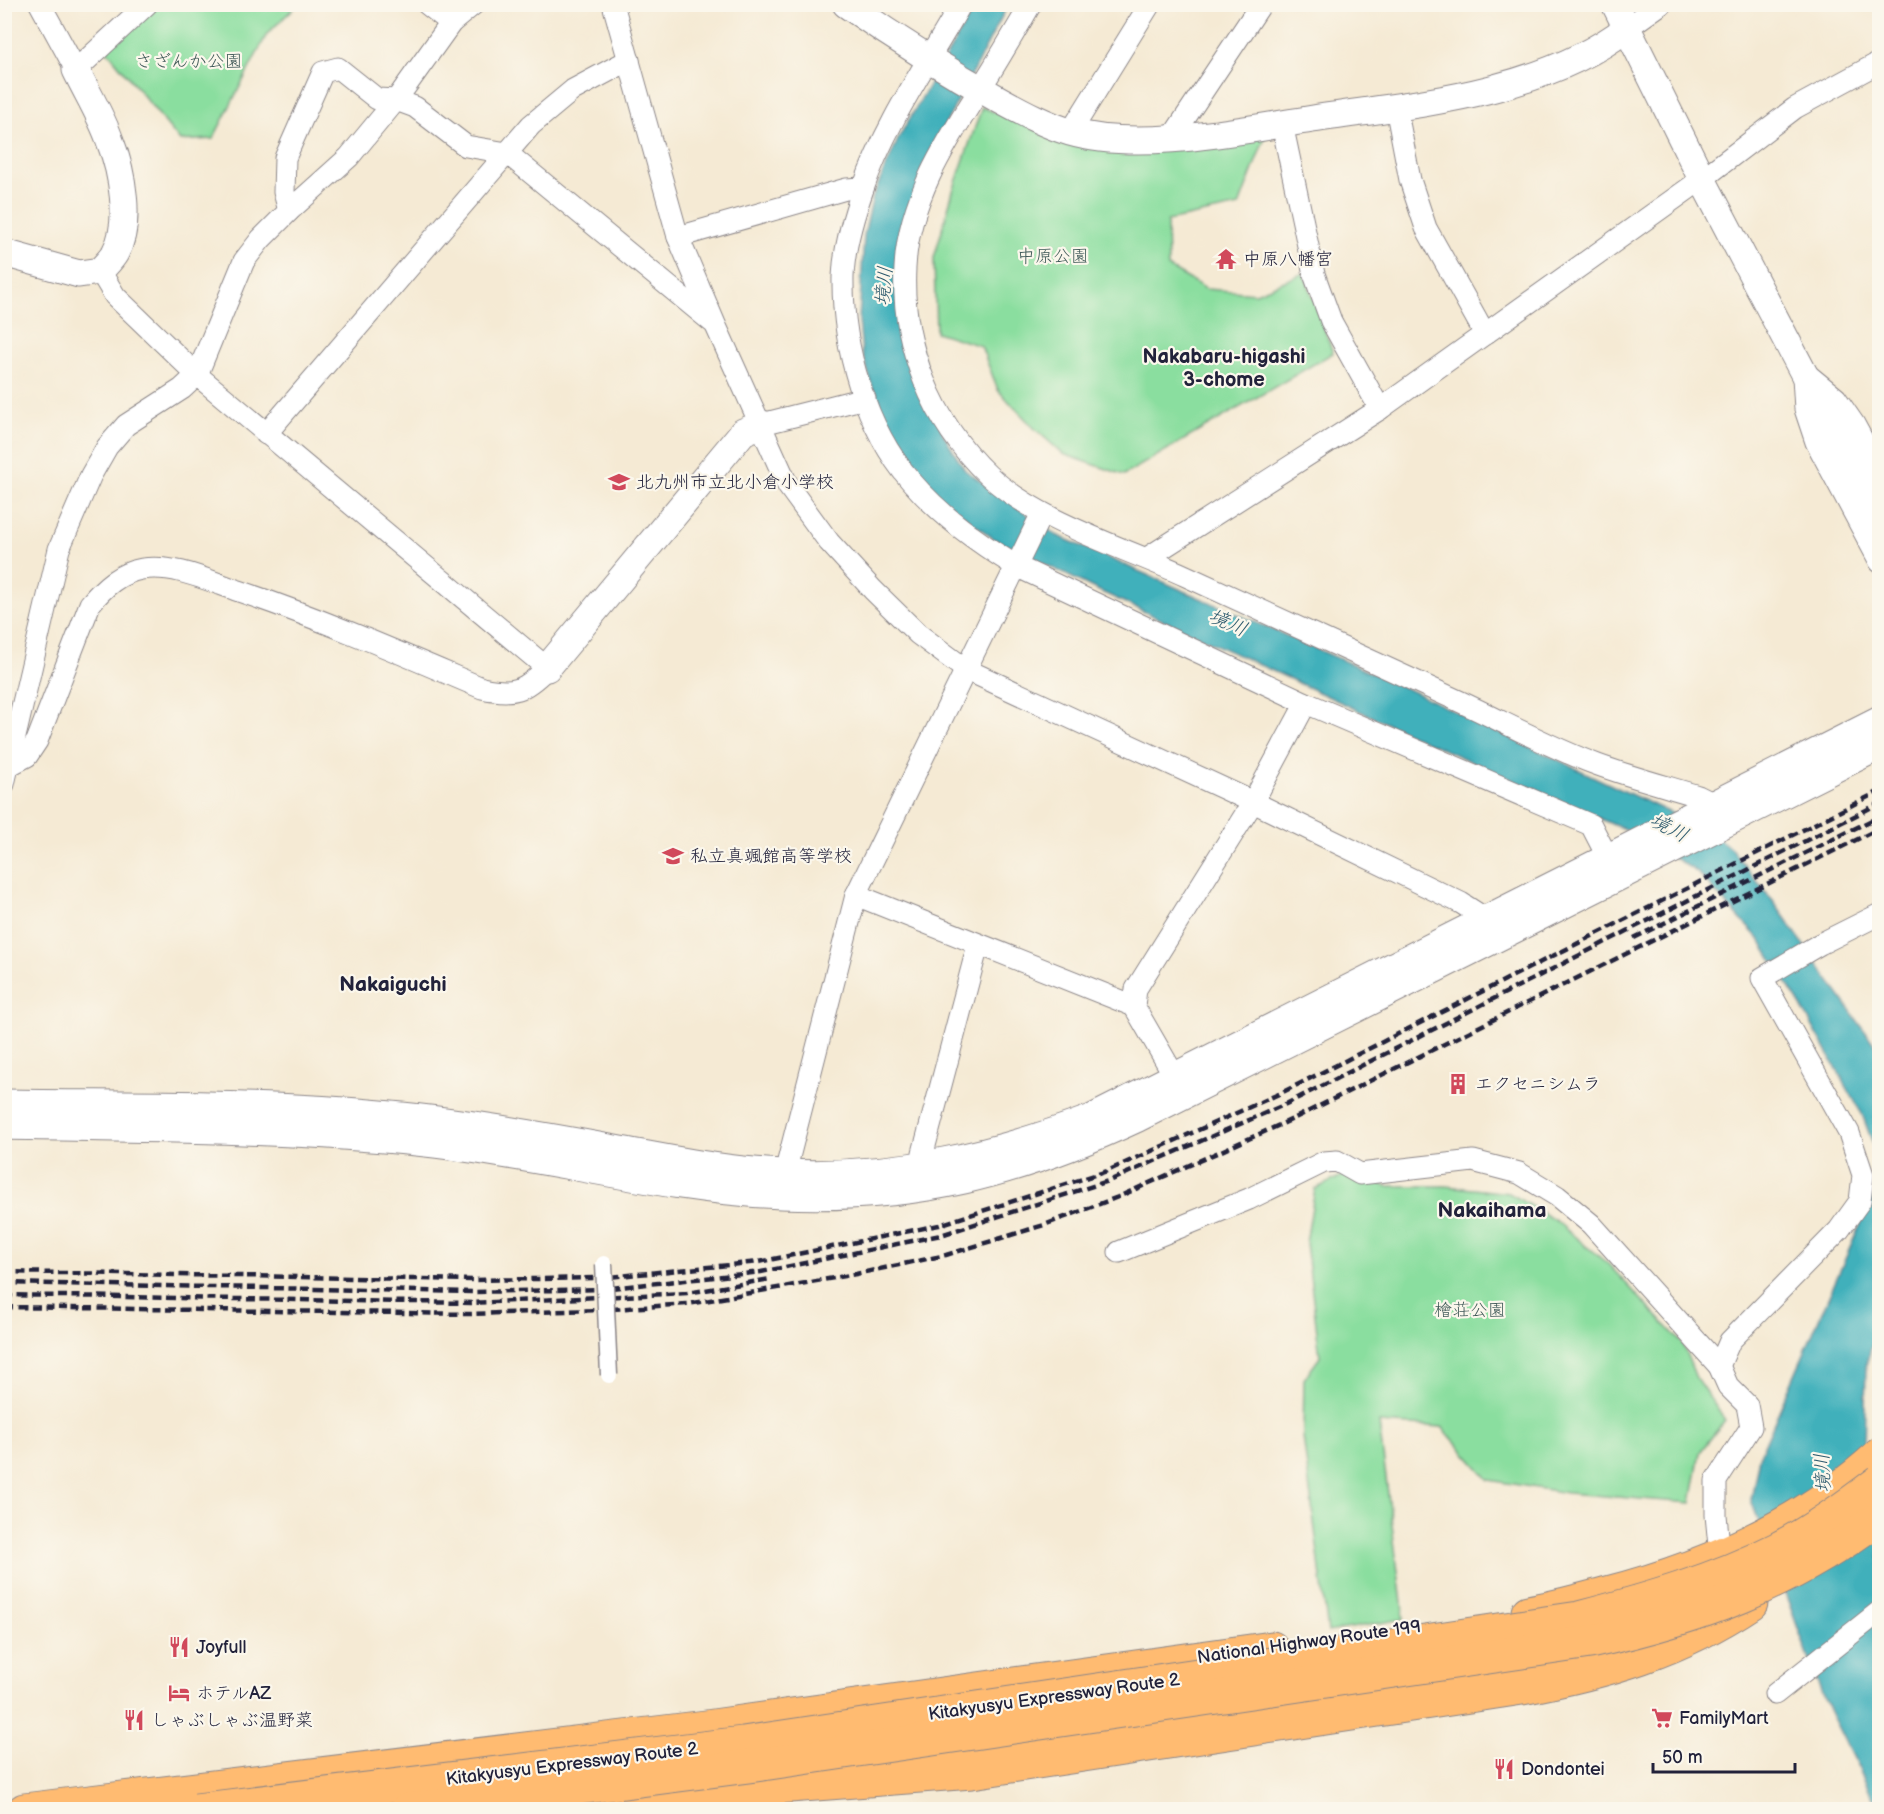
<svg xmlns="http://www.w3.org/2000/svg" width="1884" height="1814" viewBox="0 0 1884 1814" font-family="'Balsamiq Sans','Klee One',sans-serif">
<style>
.green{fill:#8ade9f;stroke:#56806d;stroke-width:1.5}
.water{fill:#40b0bb;stroke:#31697b;stroke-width:1.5}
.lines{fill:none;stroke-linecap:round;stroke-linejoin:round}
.minor-casing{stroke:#8c8688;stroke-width:23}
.tertiary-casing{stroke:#8c8688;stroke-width:29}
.trunk-casing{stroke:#8c8688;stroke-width:35}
.motorway-casing{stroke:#8c8688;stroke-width:35}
.minor{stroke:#fff;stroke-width:21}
.tertiary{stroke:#fff;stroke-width:27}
.trunk{stroke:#ffbb71;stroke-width:33}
.motorway{stroke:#ffbb71;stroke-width:33}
.rail{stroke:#22223b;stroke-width:4.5;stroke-dasharray:9 4.5;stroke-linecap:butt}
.pedestrian-bridge-casing{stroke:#8c8688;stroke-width:19;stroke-linecap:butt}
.motorway-bridge-casing{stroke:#8c8688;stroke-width:35;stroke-linecap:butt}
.pedestrian-bridge{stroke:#fff;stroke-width:16}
.motorway-bridge{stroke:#ffbb71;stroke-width:33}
.labels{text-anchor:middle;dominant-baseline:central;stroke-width:4.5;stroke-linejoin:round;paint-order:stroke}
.park-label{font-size:18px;fill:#415a59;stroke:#fbf7ec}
.poi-label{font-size:18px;fill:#22223b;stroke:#fbf7ec;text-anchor:start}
.street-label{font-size:18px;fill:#22223b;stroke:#fbf7ec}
.water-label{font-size:20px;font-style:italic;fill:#2e5b6e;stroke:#fbf7ec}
.neighbourhood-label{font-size:20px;font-weight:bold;fill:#22223b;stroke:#fbf7ec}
.quarter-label{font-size:21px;font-weight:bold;fill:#22223b;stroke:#fbf7ec}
</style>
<rect width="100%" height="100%" fill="#fbf7ec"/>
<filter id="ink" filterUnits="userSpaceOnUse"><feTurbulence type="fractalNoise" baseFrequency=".0167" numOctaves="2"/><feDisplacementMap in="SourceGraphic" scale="12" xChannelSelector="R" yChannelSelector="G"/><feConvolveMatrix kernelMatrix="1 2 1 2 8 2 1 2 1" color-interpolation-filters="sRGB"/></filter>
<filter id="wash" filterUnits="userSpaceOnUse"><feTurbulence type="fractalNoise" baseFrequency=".008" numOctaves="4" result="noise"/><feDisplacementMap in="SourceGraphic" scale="24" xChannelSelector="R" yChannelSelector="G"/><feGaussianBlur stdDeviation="1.35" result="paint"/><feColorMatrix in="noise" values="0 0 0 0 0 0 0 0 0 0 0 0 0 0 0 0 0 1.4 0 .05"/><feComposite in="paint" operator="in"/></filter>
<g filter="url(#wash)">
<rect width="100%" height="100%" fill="#f5ead4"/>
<g class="green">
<polygon points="154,5 297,5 267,34 213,139 180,141 105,48"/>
<polygon points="982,107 1065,142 1265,137 1239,206 1167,221 1168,267 1206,289 1256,293 1304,273 1333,353 1124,475 1063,454 1034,428 998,390 981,346 936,332 934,258 953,191"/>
<polygon points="1344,1175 1387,1186 1446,1186 1509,1193 1556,1221 1608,1264 1682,1343 1696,1378 1725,1420 1700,1452 1691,1503 1567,1493 1489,1480 1442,1427 1379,1423 1404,1619 1328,1632 1303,1436 1304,1379 1320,1357 1306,1243 1315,1189"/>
</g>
<g class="water">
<polygon points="976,5 1008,5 922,169 899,265 943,434 965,470 1056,535 1397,684 1711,832 1732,850 1773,901 1879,1051 1879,1160 1862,1114 1804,1011 1759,939 1697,872 1641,837 1418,738 1093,588 994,539 928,488 897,444 882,417 862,353 859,320 864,235 873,196 900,135"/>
<polygon points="1879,1181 1879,1319 1866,1366 1864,1448 1880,1500 1879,1809 1825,1702 1751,1500 1759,1457"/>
</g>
</g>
<g filter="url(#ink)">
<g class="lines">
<defs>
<g id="minor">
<polyline points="40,4 76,70 147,4"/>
<polyline points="427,4 451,23"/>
<polyline points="613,4 678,237 715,324 788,486 829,542 873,590 918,634 965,669 1253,802 1461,903 1486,919"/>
<path d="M961 4C927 64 885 124 863 189 853 217 844 248 843 277 842 346 865 428 911 481 941 516 977 542 1016 566L1306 703 1591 825 1608 858"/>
<path d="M1031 4C1014 33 998 61 980 89 945 144 908 201 905 268 901 345 932 422 988 475 1038 522 1123 547 1186 576 1278 618 1369 660 1461 702 1506 723 1551 748 1598 765 1631 777 1665 786 1698 796L1714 804"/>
<polyline points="1627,28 1661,4"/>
<polyline points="1396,107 1410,180 1426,228 1485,334"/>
<polyline points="1282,124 1314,274 1331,321 1380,409"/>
<polyline points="1070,133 1150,4"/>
<polyline points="1171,139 1261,4"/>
<polyline points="289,211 284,192 285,158 323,72 338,68 377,99 396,100 415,107 466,146 507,153 712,322"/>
<polyline points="678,237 846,189 863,188"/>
<polyline points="1808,375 1836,398 1854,424 1880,472"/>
<polyline points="1803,377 1805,409 1816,442 1880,562"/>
<polyline points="762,424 865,398"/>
<polyline points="266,434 531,125 573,90 629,60"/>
<polyline points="1147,558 1380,409 1702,179 1795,108 1880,62"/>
<path d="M8 766 27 756 37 741 90 604C104 587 119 573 142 569 175 564 209 581 239 591 322 619 402 654 482 688 514 695 524 691 547 668L197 375 115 296 100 271"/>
<polyline points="4,784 59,549 91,475 107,447 126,425 182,389 197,375 244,261 261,239 289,211 349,157 396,100 451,23 474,4"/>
<polyline points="856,895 1134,1006"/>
<polyline points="1182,1089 1134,1006 1136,989 1253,802 1306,703"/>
<polyline points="923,1165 923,1153 978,945"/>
<polyline points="785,1173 856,895 1042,513"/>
<polyline points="1119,1252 1249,1199 1324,1162 1337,1161 1360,1174 1473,1161 1519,1173 1557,1196 1591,1224 1719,1366 1728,1386 1747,1405 1751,1427 1716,1481 1716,1515 1721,1566"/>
<polyline points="1719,1366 1730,1341 1839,1230 1860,1201 1863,1175 1849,1133 1762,978 1820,944 1880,914"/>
<polyline points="1775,1694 1880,1611"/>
</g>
<g id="tertiary">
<path d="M846 4C896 39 947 71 1000 100 1022 112 1046 125 1070 132 1140 152 1241 130 1313 119 1372 110 1433 104 1491 89 1538 77 1588 58 1627 28"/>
<polyline points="1615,4 1702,179 1880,519"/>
<path d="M4 253 79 274 100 271C105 265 111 260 115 253 132 223 122 171 110 141 102 117 87 93 76 70"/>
<polyline points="547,668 743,432 762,424"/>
<path d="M4 1103C133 1105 263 1102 391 1115 467 1122 541 1135 615 1149 671 1159 727 1171 784 1173 893 1178 991 1156 1092 1118L1880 720"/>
<path d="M4 1126C145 1129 286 1128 426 1143 545 1156 662 1190 781 1195 915 1201 1018 1174 1138 1118L1880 746"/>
</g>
<g id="trunk">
<path d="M1528 1612C1553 1608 1578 1601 1604 1594 1705 1568 1802 1526 1880 1454"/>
<polyline points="891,1765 1550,1666 1593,1657"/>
<polyline points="24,1810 706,1727 1272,1648"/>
<polyline points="578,1810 740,1788"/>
</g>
<path id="motorway" d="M712 1792 972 1772 1522 1688C1606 1672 1679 1651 1751 1603"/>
</defs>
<use href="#minor" class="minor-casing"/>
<use href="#tertiary" class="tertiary-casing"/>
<use href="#trunk" class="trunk-casing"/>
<use href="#motorway" class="motorway-casing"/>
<use href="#minor" class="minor"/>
<use href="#tertiary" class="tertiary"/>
<use href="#trunk" class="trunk"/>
<use href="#motorway" class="motorway"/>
<g class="rail">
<polyline points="1634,938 1880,816"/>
<polyline points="4,1272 474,1280 599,1278 759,1262 939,1225 1107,1171 1281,1093 1880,791"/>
<polyline points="4,1283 473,1292 601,1289 761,1272 941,1235 1111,1180 1286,1104 1880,803"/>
<polyline points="4,1295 471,1303 687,1293 771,1279"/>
<polyline points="4,1307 471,1314 598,1310 688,1304 856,1274 946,1255 1044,1225 1118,1197 1293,1119 1880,828"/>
</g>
<defs>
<polyline id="pedestrian-bridge" points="604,1264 609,1375"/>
<g id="motorway-bridge">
<path d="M196 1810 743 1743 1579 1618C1647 1600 1714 1581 1777 1549 1814 1530 1847 1506 1880 1481"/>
<path d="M407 1810 749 1766 1590 1642C1701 1617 1788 1586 1880 1517"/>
</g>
</defs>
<use href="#pedestrian-bridge" class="pedestrian-bridge-casing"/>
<use href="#motorway-bridge" class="motorway-bridge-casing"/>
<use href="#pedestrian-bridge" class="pedestrian-bridge"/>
<use href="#motorway-bridge" class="motorway-bridge"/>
</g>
</g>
<defs>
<symbol id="temple-bare" viewBox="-9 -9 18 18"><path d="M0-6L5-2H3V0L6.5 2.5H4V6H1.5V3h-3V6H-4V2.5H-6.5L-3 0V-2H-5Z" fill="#d1495b" stroke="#fbf7ec" stroke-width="2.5" paint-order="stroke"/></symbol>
<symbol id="school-bare" viewBox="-9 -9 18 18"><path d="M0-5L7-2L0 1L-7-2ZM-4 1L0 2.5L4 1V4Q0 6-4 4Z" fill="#d1495b" stroke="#fbf7ec" stroke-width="2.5" paint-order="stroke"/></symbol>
<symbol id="building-bare" viewBox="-9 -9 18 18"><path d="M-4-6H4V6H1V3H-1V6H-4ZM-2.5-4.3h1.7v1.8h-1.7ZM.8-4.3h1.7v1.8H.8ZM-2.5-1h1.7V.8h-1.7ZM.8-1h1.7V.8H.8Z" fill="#d1495b" stroke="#fbf7ec" stroke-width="2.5" paint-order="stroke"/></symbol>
<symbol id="restaurant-bare" viewBox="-9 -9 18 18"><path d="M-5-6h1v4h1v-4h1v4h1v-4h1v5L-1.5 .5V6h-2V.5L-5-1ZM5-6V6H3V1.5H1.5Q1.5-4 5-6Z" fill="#d1495b" stroke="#fbf7ec" stroke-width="2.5" paint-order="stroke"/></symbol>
<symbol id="hotel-bare" viewBox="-9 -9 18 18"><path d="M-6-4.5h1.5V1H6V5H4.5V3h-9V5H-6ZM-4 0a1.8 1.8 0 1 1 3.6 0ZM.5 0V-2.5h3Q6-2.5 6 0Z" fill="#d1495b" stroke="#fbf7ec" stroke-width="2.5" paint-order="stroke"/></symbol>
<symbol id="supermarket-bare" viewBox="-9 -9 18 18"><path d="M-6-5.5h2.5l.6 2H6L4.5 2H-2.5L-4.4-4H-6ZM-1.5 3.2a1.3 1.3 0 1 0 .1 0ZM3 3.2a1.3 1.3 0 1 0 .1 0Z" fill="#d1495b" stroke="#fbf7ec" stroke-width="2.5" paint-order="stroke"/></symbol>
</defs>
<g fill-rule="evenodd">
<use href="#temple-bare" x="1211" y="244" width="30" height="30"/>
<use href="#school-bare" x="604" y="467" width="30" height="30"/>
<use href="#school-bare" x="658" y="841" width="30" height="30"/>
<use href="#building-bare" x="1443" y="1069" width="30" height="30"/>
<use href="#restaurant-bare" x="164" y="1632" width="30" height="30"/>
<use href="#hotel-bare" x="164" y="1678" width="30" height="30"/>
<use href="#supermarket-bare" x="1647" y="1703" width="30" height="30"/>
<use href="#restaurant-bare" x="119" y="1705" width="30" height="30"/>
<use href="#restaurant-bare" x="1489" y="1754" width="30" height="30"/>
</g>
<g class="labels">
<g class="park-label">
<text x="189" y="61">さざんか公園</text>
<text x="1053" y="256">中原公園</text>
<text x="1470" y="1310">檜荘公園</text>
</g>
<g class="poi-label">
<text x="1243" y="259">中原八幡宮</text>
<text x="636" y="482">北九州市立北小倉小学校</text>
<text x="690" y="856">私立真颯館高等学校</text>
<text x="1475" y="1084">エクセニシムラ</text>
<text x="196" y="1647">Joyfull</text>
<text x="196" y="1693">ホテルAZ</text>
<text x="1679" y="1718">FamilyMart</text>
<text x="151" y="1720">しゃぶしゃぶ温野菜</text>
<text x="1521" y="1769">Dondontei</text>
</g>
<g class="street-label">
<text transform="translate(1309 1642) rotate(-8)">National Highway Route 199</text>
<text transform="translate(1054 1697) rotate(-8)">Kitakyusyu Expressway Route 2</text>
<text transform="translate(572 1764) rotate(-7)">Kitakyusyu Expressway Route 2</text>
</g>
<g class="water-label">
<text transform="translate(884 286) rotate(-84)">境川</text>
<text transform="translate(1228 623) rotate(24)">境川</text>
<text transform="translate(1669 828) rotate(28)">境川</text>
<text transform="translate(1823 1473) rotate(-93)">境川</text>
</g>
<g class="neighbourhood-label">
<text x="1224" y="357">Nakabaru-higashi<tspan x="1224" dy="23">3-chome</tspan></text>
</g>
<g class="quarter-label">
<text x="393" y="984">Nakaiguchi</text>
<text x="1492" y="1210">Nakaihama</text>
</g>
</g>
<rect width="1884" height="1814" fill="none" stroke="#fbf7ec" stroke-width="24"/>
<path d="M1653 1763v9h142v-9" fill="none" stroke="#22223b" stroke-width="3"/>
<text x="1662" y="1763" font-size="18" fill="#22223b" stroke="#fbf7ec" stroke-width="4.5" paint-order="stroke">50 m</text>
</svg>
